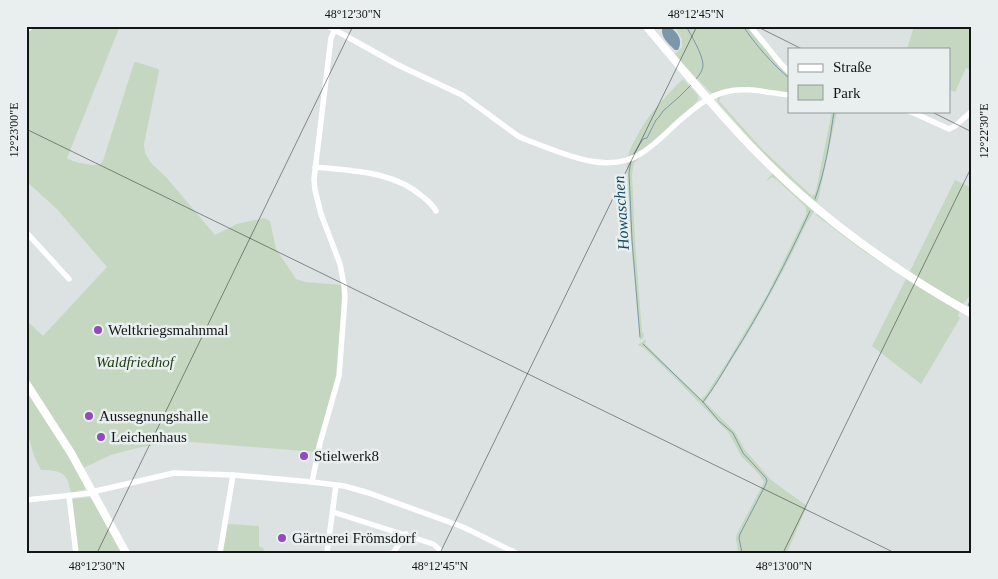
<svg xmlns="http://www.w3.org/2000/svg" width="998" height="579" viewBox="0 0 998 579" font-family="'Times New Roman',serif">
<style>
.green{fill:#c5d7c0}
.water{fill:#7b97a9}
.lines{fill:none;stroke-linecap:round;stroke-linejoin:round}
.stream{stroke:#7b97a9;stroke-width:1}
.street{stroke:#fff;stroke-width:5.5}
.secondary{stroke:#fff;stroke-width:8}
.ticks{fill:none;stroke:#141616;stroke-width:1;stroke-opacity:0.45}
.poi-dot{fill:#914bbe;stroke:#e8efee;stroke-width:2}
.labels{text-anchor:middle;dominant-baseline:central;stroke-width:5;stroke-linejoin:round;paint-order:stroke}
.poi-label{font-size:15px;fill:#141616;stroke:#e8efee;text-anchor:start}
.park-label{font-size:15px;font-style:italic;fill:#203d18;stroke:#e8efee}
.water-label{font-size:16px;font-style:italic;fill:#154965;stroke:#e8efee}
.neatline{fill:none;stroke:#141616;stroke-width:2}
.ticks-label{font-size:12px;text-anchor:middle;fill:#141616}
</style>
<rect width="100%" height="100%" fill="#dbe2e1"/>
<g class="green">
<path d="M36 26H120L67 158C72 162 94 167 100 164 101 163 102 162 103 161L134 63 136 62 158 69 159 71 144 144 145 153 151 163 166 177 215 235 237 224 264 218 270 221 276 249 296 279 305 282 342 285 339 370 333 398 316 446V452L191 442 164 443 137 448 111 455 83 468 90 480 84 486 86 489 71 493C67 471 61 471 41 470L34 456 29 438 26 433V320L43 336 107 267 57 209 26 181V32Z"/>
<polygon points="674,26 748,26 789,74 789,93 724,90 712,93 708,90 674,55 682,47 682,39"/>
<polygon points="914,26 972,26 972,70 966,68 955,92 949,90 949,49 907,49"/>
<path d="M683 79 698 95V100L695 104 649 145 638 153 628 157C629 150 633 144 636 138 648 114 664 98 683 79Z"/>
<polygon points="724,94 720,98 719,101 763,150 812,196 815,194 817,186 832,111 837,111 818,201 815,203 773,164 756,146 720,105 717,101 718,97"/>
<polygon points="639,158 634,163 632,174 635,240 642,332 644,334 643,338 640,340 631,241 627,163"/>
<path d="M775 173 815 210 808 221 807 222C778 285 743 344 705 402L735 432 745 450 771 480 807 506 787 553H738L736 538 737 534 764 482C757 469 747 464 740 454 736 447 733 439 728 432L672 375 644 348 638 345 646 339 645 344 701 399 705 396 729 359 768 293 806 215V207L777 180 772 177 765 182 772 174Z"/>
<polygon points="955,180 972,188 972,292 965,302 962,304 909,273"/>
<polygon points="818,214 960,310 958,316 960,318 921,384 872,346 906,279 865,252 816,215"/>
<polygon points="89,497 93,500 122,553 78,553 72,500 73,499"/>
<polygon points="228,524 259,526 259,546 264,549 263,553 222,553"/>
</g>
<path class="water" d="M663 26C674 26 685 39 678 50H675C668 43 659 36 663 26Z"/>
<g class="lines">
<g class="stream">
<path d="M686 26C691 35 703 55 703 65 703 70 699 76 695 80"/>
<path d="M743 26C754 43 774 66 789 78"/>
<polyline points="633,155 643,139 647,138 656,120 659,117 663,111 679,97 691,85"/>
<polyline points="631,161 629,173 632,240 640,337"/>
<path d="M815 199C825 171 830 141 834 111"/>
<polyline points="972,298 968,305 972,308"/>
<polyline points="643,344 703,402 719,421 733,433 743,453 766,478 767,481 765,486 740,534 739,538 742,553"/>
<path d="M703 402C714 388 723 372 732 357 762 310 787 261 810 211"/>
</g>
<g class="street">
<path d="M328 26 398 65 462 95 518 136 524 139C558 151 606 176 640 154 654 146 666 133 678 122 692 110 706 97 725 92 746 86 768 93 789 95"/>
<polyline points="750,26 781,64 789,72"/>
<polyline points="26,30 32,26"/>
<polyline points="908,111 916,114 949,129 955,126 972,111"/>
<path d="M315 167C352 171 394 171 423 197 429 202 433 205 436 211"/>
<polyline points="26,232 69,279"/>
<polyline points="312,482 320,443 339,376 345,297 344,285 340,264 321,214 315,190 314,179 331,38 335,29"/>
<polyline points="69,496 76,553"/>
<polyline points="26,500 92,493 96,491 174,473 233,475 312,482 344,486 369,493 463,527 516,553"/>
<polyline points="333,512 433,544 439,549"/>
<polyline points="220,553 233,475"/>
<polyline points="327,553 336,485"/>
<polyline points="393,553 406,534"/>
</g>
<g class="secondary">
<path d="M646 26C694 83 742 142 798 192 850 239 910 279 972 314"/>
<polyline points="26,383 71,453 126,553"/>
</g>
</g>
<path class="ticks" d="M756 26 802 49M930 111 972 132M26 129 895 553M97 553 353 26M440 553 697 26M783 553 972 166"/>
<g class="poi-dot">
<circle cx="98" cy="330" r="5"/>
<circle cx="89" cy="416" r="5"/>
<circle cx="101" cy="437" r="5"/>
<circle cx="304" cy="456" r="5"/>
<circle cx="282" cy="538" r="5"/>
</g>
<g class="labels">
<g class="poi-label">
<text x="108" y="330">Weltkriegsmahnmal</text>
<text x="99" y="416">Aussegnungshalle</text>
<text x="111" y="437">Leichenhaus</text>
<text x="314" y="456">Stielwerk8</text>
<text x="292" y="538">Gärtnerei Frömsdorf</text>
</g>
<g class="park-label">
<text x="135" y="362">Waldfriedhof</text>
</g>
<g class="water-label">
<text transform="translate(621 213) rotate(-94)">Howaschen</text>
</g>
</g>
<rect width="998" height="579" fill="none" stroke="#e8efee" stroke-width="55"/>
<rect x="788" y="48" width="162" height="65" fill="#e8efee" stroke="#939898"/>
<rect x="798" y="64" width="25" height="8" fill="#ffffff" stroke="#939898"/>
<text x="833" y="72" font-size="15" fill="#141616">Straße</text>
<rect x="798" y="85" width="25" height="15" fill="#c5d7c0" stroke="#939898"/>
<text x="833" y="98" font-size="15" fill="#141616">Park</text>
<rect x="28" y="28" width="942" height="524" class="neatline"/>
<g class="ticks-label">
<text x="353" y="18">48°12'30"N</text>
<text x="696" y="18">48°12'45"N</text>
<text transform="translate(14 130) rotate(-90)" y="4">12°23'00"E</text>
<text transform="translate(984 131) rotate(-90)" y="4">12°22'30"E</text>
<text x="97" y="570">48°12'30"N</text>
<text x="440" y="570">48°12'45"N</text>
<text x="784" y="570">48°13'00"N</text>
</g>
</svg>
